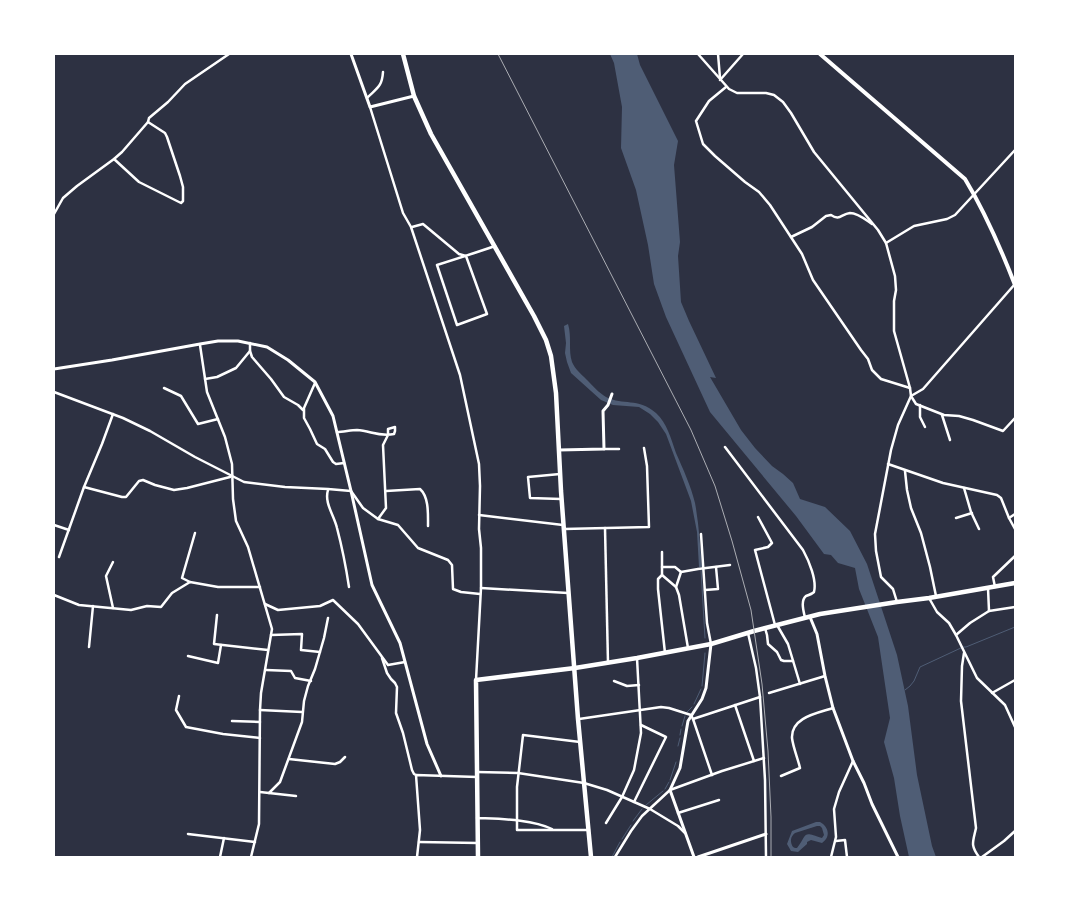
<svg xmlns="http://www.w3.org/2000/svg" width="1069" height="911" viewBox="0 0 1069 911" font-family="'Playfair Display',serif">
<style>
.water{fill:#4f5d75;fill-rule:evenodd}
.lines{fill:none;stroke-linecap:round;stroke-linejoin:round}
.stream{stroke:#4f5d75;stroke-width:1}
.minor{stroke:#fff;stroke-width:2.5}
.tertiary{stroke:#fff;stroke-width:3}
.secondary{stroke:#fff;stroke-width:4}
.primary{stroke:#fff;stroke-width:4.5}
.trunk{stroke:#fff;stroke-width:4.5}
.rail{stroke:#abadb3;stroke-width:1}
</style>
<rect width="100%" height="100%" fill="#2d3142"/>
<g class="water">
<polygon points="610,54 637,54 640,65 678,141 674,165 680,242 678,256 681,302 689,321 716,378 710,377 741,430 755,448 772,466 783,474 793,483 800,499 825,507 850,531 867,564 897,655 908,706 917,775 932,846 936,857 909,857 900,816 894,778 884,742 890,718 878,637 859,589 855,568 838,563 831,555 824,554 796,516 710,412 666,317 654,284 648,245 636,190 621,148 622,107 614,63"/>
<path d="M568 324C572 337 568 350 572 362 575 369 581 374 586 379 592 385 599 393 606 397 624 406 637 397 656 413 667 423 671 439 676 453 683 469 691 486 695 503 699 524 700 546 702 567H699L697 532 691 501 666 434 658 422 650 414 639 407 613 405 601 400 571 373 567 362 565 353 566 343 564 326Z"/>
<path d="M816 822H820C829 827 831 837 822 843L811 840 807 842V844L798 852 791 851 787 844 792 831ZM817 826H820L822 828 824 835 822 838C802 831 808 833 797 848H795L793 847C790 842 790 837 795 833Z"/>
</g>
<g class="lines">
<g class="stream">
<polyline points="701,570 705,638"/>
<polyline points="702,686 705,653"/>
<polyline points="905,690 910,686 914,681 920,667 963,647 966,647 1015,627"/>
<polyline points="694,704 701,689"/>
<polyline points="687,712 692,707"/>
<polyline points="682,726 685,716"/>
<polyline points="680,735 681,729"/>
<polyline points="678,746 680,738"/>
<polyline points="670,780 676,762"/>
<polyline points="665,789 669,782"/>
<polyline points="646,805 663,791"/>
<polyline points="633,821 642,809"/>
<polyline points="622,839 631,825"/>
<polyline points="612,857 620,842"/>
</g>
<g class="minor">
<polyline points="698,54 729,89 737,93 766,93 774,95 783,102 791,113 814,152 878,230 886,243 895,276 896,290 894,301 894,331 910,388 911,396 916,404 944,415 959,416 973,420 1003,431 1015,418"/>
<polyline points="718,54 720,78"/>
<polyline points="720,80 743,54"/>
<polyline points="726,87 709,101 696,121 703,144 715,156 745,182 759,192 770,205 802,254 813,280 861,350 868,359 872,370 881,379 910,388"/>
<path d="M367 98C377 88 382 87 383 72"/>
<polyline points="370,107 403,213 411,227 460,375 479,464 480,486 479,529 481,548 481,588 476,680"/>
<polyline points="114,159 139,182 181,203 183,201 183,187 180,176 167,137 165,133 148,122"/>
<polyline points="54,214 63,198 77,186 114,159 122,152 148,122 149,118 168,102 185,84 229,54"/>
<path d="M412 227 423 224 459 254 466 256 487 314 457 325 437 265C456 259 475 253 495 246"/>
<path d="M791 237 812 227 826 216 831 215C840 221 841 214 850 213 858 213 866 220 872 224"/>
<polyline points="886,243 914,226 947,219 955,215 1015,150"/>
<polyline points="250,343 250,351 252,357 271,379 284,397 298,405 303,410"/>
<polyline points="200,345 207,392 225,437 232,464 233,499 236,521 248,547 272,629 261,693 260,710 259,824 251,857"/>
<polyline points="205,379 217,377 236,368 250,351"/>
<polyline points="315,383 304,408 304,418 310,429 317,444 325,449 333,462 336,464 344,463"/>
<polyline points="164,388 181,396 198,424 218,419"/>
<polyline points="54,392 123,418 150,431 195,457 244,482 285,487 328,489 351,491 363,508 378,519 398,525 418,548 448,560 452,565 453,589 461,592 480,594"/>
<polyline points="920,405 920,417 925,427"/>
<polyline points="942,415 950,440"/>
<path d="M337 432C343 432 351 430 357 430 371 431 379 437 394 434L395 431V427L388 429V435L383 445 386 508 378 519"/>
<path d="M725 447 803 550C809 561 817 580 814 592 812 594 809 595 806 596 800 601 804 612 805 618"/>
<polyline points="604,449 619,449"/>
<polyline points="888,464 943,483 997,495 1001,498 1009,518 1015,529"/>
<polyline points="905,471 907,490 911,508 921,533 930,567 936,596"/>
<polyline points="560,474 528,477 530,498 561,499"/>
<polyline points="84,487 122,497 126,497 139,481 143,480 155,485 174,490 187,488 230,477"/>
<polyline points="964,488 971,512 979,529"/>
<path d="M328 490C324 503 334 515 337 528 342 547 346 567 349 587"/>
<path d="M386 491 420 489C429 497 428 514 428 526"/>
<polyline points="479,515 563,525"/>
<polyline points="758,517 772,543 768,547 755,550 775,625"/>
<polyline points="956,518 972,513"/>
<polyline points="1009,518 1015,514"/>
<polyline points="54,525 69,530"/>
<polyline points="605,528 608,663"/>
<polyline points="564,529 649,527 647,466 644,448"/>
<polyline points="701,534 707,623 711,644"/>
<polyline points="662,552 662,575 658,579 658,589 665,653"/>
<polyline points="59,557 84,487 102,444 113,414"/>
<polyline points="113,562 106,576 113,608"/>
<polyline points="662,567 675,567 681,572"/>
<polyline points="662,575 676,587 679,595 688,648"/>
<polyline points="190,582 182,578 195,533"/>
<polyline points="676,587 681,572 698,569 730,565"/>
<polyline points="995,587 993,577 1015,556"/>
<polyline points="481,588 568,593"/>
<polyline points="988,588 989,611 1015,607"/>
<polyline points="705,590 718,589 716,567"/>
<polyline points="54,595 79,605 131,610 147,606 161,607 172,593 190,582 218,587 260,587"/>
<polyline points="929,598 937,612 949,623 956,635 977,678 1005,705 1015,727"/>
<polyline points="897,602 893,589 881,577 876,551 875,534 891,450 898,425 911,396 923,389 1015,284"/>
<polyline points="265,604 278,610 320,606 333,600 358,624 388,665 405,662"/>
<polyline points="217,615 214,644 268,650"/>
<polyline points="777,625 788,644 800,684"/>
<polyline points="765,628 767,635 768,644 777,652 781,660 784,661 793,661"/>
<polyline points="748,633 756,668 760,697 765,780 766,857"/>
<polyline points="271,635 302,634 301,650 320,652"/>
<polyline points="956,635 970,623 989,611"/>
<polyline points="89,647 93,606"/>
<path d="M964 653 962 666 961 701 976 828C973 842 970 845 979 857"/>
<polyline points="188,656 218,663 221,645"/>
<polyline points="382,658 387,673 391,679 395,683 397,687 396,713 403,733 412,770 414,774 416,775"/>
<polyline points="266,670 291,671 295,678 311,681"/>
<polyline points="614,681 627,686 639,685"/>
<polyline points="769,693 825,676"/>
<polyline points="992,693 1015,680"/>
<polyline points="179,696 176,710 186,727 223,734 260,738"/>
<polyline points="735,705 754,761"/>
<polyline points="260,710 302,712"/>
<polyline points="579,719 661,707 669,708 691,715 693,719 760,697"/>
<polyline points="693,719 712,775"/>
<polyline points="232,721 260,722"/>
<polyline points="580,742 523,735 517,787 517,830 589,830"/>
<polyline points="289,759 335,764 340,762 345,757"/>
<polyline points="477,772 518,773 584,783 607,790 650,809 678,826 685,833"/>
<path d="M781 776 800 768C798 759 793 747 792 738 791 717 818 713 833 708"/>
<polyline points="260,792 296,796"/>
<polyline points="269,793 280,782 302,722 304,701 308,686 315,669 324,638 328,618"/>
<polyline points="634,802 666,737 641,725"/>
<polyline points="678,813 719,800"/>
<path d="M477 818C500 819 532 819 552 829"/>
<polyline points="606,823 622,797 634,770 641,733 637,658"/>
<polyline points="188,834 255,842"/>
<polyline points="836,841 845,840 847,857"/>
<polyline points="419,842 478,843"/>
<polyline points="220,857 224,838"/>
<polyline points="417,857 420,830 416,775 477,777"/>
<polyline points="615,857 631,831 642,816 670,790 722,771 764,758"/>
<polyline points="831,857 836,837 834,809 839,792 853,761"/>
<polyline points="982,857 1004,841 1015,831"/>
</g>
<g class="tertiary">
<polyline points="351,54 370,107 414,96"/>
<polyline points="54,369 112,360 200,344 218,341 238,341 267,347 288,360 315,382 333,416 351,491 372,585 400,643 427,744 441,776"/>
<polyline points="559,450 604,449 603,411 608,405 612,394"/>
<polyline points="810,617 817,634 825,676 833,708 853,761 864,783 872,804 898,857"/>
<polyline points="694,857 670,790 680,768 688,721 702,699 706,688 711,644"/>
<polyline points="698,857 766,834"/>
</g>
<path class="secondary" d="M820 54 965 179C985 212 1001 249 1015 285"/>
<polyline class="primary" points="478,857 476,680 575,668 637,658 711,644 754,631 820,614 897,602 929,598 1015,583"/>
<polyline class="trunk" points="403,54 414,96 431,134 534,316 546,340 551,356 556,393 561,491 578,719 591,857"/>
<polyline class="rail" points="498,54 691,430 715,486 732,541 751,610 762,684 768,751 771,817 771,857"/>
</g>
<rect width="1069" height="911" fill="none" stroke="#ffffff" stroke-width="110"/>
</svg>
